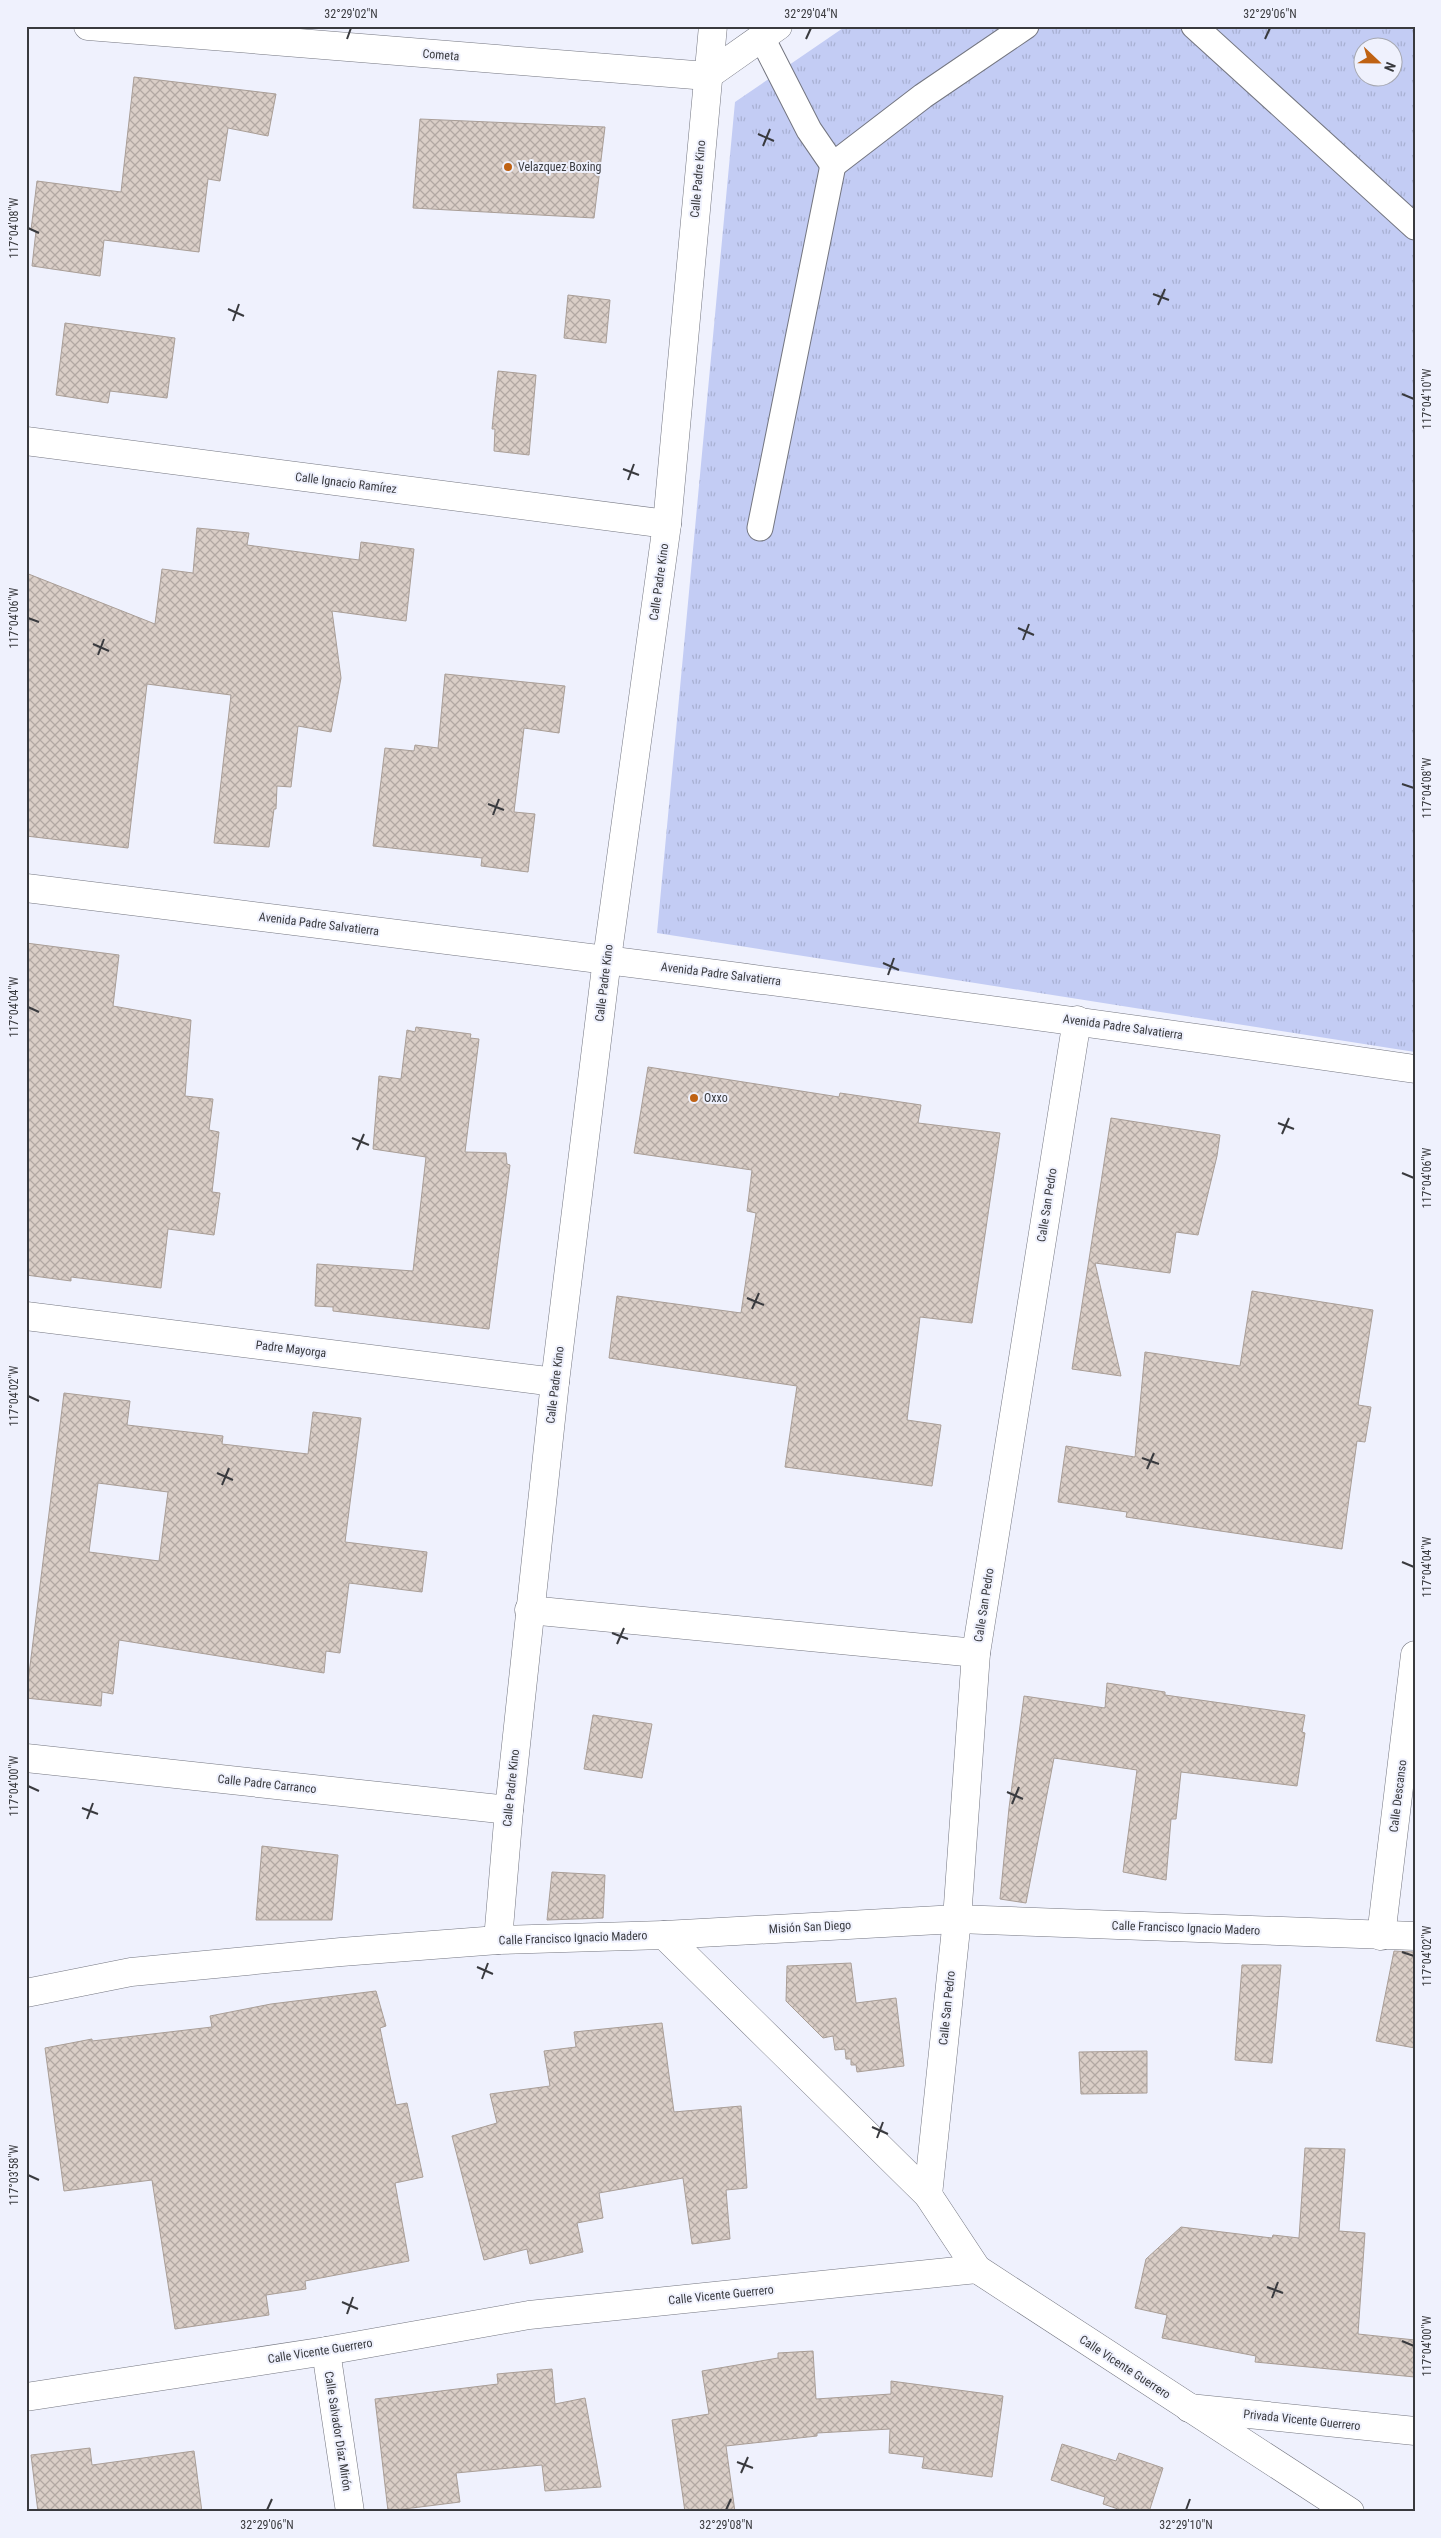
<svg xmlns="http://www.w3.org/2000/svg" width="1441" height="2538" viewBox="0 0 1441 2538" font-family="'Roboto Condensed',sans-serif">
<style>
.park{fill:url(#park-tufts);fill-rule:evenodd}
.building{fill:url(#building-cross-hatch);stroke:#a99e97;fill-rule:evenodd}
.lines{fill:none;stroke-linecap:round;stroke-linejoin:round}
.service-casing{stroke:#747680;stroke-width:27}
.minor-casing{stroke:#747680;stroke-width:29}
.tertiary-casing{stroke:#747680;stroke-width:29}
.secondary-casing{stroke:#747680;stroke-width:29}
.service{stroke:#fff;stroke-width:25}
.minor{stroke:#fff;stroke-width:28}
.tertiary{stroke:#fff;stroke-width:28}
.secondary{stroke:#fff;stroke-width:28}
.ticks{fill:none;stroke:#393a3e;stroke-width:2}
.poi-dot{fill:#bf6214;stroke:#eff1fd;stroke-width:2}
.labels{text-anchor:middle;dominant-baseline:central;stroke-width:4;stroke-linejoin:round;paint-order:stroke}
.street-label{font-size:12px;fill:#393a3e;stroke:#eff1fd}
.poi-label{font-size:12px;fill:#393a3e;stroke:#eff1fd;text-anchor:start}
.neatline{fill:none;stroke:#393a3e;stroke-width:2}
.ticks-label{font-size:12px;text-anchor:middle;fill:#393a3e}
</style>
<defs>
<pattern id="park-tufts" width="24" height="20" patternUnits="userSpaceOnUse" patternTransform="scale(1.25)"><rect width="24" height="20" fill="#c3ccf4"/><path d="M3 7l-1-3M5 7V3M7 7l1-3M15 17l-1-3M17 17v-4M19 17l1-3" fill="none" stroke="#a8b0d2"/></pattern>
<pattern id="building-cross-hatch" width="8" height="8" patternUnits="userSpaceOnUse" patternTransform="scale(1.25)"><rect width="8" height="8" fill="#dacec7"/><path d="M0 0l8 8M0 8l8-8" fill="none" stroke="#b2a8a3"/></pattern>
</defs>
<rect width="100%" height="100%" fill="#eff1fd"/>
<path class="park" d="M846 26H1415V1052L657 933 735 102ZM1364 48H1394V78H1364Z"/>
<g class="building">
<polygon points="134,77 276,94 268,136 228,128 220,181 208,179 199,252 104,240 100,276 32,266 36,231 31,230 37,181 121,192"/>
<polygon points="420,119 605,127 594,218 413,208"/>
<polygon points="568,295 610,300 606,343 564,338"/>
<polygon points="65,323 175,338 167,398 110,391 108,403 56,395"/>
<polygon points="498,371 536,375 529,455 494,451 495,429 492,429"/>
<polygon points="197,528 249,533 247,545 359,560 361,542 414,549 406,621 332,611 341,678 331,732 298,726 291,787 277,786 276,809 274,809 269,847 214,843 231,695 147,684 128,848 26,836 26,573 155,624 162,569 193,573"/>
<polygon points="445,674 565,686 559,733 524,728 514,812 535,814 528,872 481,866 482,858 373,846 385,748 414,751 415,745 438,748"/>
<polygon points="26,943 119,955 113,1006 191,1020 185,1096 213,1099 209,1130 219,1132 212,1192 220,1193 214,1235 168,1229 161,1288 71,1277 71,1281 26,1275"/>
<polygon points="416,1027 471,1034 470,1038 479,1039 465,1152 506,1153 507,1164 510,1165 489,1329 333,1311 333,1307 315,1306 317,1264 413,1271 426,1157 373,1149 379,1076 401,1079 407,1030 415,1032"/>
<polygon points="648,1067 839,1097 840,1093 921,1105 918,1123 1000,1133 972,1323 920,1317 907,1420 941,1425 932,1486 785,1467 797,1386 609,1358 617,1296 741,1313 756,1213 747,1211 752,1170 634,1153"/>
<polygon points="1111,1118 1220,1135 1217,1156 1198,1235 1176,1232 1170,1273 1095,1263 1121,1376 1072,1369"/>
<polygon points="1252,1291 1373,1310 1358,1405 1371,1407 1365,1442 1357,1441 1342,1549 1126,1517 1127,1512 1058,1502 1066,1446 1135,1457 1145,1352 1240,1366"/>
<path d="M64 1393 130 1401 127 1425 223 1436 222 1444 308 1454 313 1412 361 1418 345 1542 427 1552 422 1592 349 1583 340 1653 326 1651 324 1673 119 1640 113 1694 102 1692 101 1706 26 1698ZM98 1483 168 1492 159 1561 89 1552Z"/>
<polygon points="1107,1683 1165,1692 1165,1695 1305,1715 1302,1732 1305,1733 1297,1786 1181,1772 1176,1819 1171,1819 1166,1880 1123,1872 1137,1770 1054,1758 1026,1903 1000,1899 1009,1808 1024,1696 1105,1708"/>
<polygon points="593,1715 652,1724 642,1778 584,1769"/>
<polygon points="262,1846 338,1855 332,1920 256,1920"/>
<polygon points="552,1872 605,1875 603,1918 547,1920"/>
<polygon points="1394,1951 1415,1952 1415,2048 1376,2041"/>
<polygon points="851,1963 856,2003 896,1998 904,2066 857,2072 856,2065 851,2065 851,2059 846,2059 845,2049 835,2050 833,2036 823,2038 786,2001 787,1966"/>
<polygon points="1242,1965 1281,1965 1272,2063 1235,2060"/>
<polygon points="376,1991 386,2026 380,2028 396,2105 407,2103 423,2177 395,2183 409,2261 305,2281 306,2289 266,2295 269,2315 175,2329 152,2180 64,2191 45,2048 92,2039 92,2041 212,2027 210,2016 271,2004"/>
<polygon points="662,2023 674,2112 741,2106 747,2188 726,2190 730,2239 692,2244 683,2178 599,2193 603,2218 577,2223 583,2252 530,2264 527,2249 484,2260 452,2136 497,2123 490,2094 550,2086 544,2051 576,2047 574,2032"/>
<polygon points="1147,2051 1147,2093 1081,2094 1079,2052"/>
<polygon points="1305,2148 1345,2149 1339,2231 1365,2233 1358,2334 1415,2340 1415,2377 1255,2362 1256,2356 1162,2338 1167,2315 1135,2308 1146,2259 1181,2227 1272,2238 1273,2235 1299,2238"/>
<polygon points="813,2351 816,2399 891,2394 891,2381 1003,2396 992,2477 922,2468 924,2457 889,2453 890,2429 817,2433 817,2436 726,2446 735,2512 685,2512 672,2420 709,2414 702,2371 778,2358 778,2353"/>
<polygon points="552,2369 555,2404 585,2398 601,2487 545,2491 542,2465 456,2473 460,2502 388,2511 375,2399 498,2384 497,2374"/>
<polygon points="1062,2444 1116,2461 1119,2453 1163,2468 1149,2512 1127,2512 1103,2504 1105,2497 1051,2480"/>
<polygon points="90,2448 92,2465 194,2451 202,2512 38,2512 31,2455"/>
</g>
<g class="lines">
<defs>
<g id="service">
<polyline points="1194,26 1415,227"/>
<polyline points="762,38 809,130 833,165 923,96 1026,26"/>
<polyline points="760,528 833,165"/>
</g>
<g id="minor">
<polyline points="88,26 707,76 778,26"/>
<polyline points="26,441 667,524"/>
<polyline points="26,1316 555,1382"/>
<polyline points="529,1610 976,1653"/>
<polyline points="26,1758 509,1810"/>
<polyline points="664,1935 957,1919 1415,1936"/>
<polyline points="1381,1936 1415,1655"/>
<polyline points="498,1940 509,1810 555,1382 607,959 667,524 713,26"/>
<polyline points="928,2195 957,1919 976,1653 1077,1020"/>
<polyline points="326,2351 350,2512"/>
<polyline points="26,2397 326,2351 529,2315 977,2269"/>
<polyline points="1189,2408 1415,2431"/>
</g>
<polyline id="tertiary" points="26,1993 131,1972 341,1952 498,1940 664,1935 928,2195 977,2269 1350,2512"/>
<path id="secondary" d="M26 888C490 945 953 1002 1415 1069"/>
</defs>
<use href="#service" class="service-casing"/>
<use href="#minor" class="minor-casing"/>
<use href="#tertiary" class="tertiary-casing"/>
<use href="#secondary" class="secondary-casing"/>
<use href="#service" class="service"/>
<use href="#minor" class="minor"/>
<use href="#tertiary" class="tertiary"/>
<use href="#secondary" class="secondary"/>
</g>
<path class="ticks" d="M347 39 351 28M806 39 811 28M1265 39 1270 28M758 134 774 141M763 146 770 129M28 228 39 233M1153 294 1169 300M1158 305 1165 289M228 309 244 316M233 321 239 304M1402 394 1414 399M623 469 639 475M628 480 634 464M28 618 39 622M1018 628 1034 635M1023 640 1029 624M93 644 109 651M98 655 104 639M1402 784 1414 788M488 804 504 810M493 815 499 799M883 963 899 970M888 975 894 958M28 1007 39 1012M1278 1123 1294 1129M1282 1134 1289 1118M352 1138 369 1145M357 1150 364 1134M1402 1173 1414 1178M747 1298 764 1305M752 1309 759 1293M28 1396 39 1401M1142 1458 1159 1464M1147 1469 1154 1453M217 1473 233 1480M222 1485 229 1468M1402 1562 1414 1567M612 1633 628 1639M617 1644 624 1628M28 1786 39 1791M1007 1792 1023 1799M1012 1804 1019 1787M82 1808 98 1814M87 1819 93 1803M1402 1952 1414 1956M477 1967 493 1974M482 1979 488 1963M872 2127 888 2134M877 2138 883 2122M28 2175 39 2180M1267 2287 1283 2293M1272 2298 1278 2282M342 2302 358 2309M347 2314 353 2297M1402 2341 1414 2346M737 2462 753 2468M741 2473 748 2457M267 2510 272 2499M726 2510 731 2499M1186 2510 1190 2499"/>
<g class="poi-dot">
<circle cx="508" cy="167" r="5"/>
<circle cx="694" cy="1098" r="5"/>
</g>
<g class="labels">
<g class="street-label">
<text transform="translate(441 55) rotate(5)">Cometa</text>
<text transform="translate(698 179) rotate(-85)">Calle Padre Kino</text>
<text transform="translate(346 483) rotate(7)">Calle Ignacio Ramírez</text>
<text transform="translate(659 582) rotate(-82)">Calle Padre Kino</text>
<text transform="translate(319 924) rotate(7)">Avenida Padre Salvatierra</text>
<text transform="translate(721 974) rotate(7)">Avenida Padre Salvatierra</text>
<text transform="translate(604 983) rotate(-83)">Calle Padre Kino</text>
<text transform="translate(1123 1027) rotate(8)">Avenida Padre Salvatierra</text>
<text transform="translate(1047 1205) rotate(-81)">Calle San Pedro</text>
<text transform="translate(291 1349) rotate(7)">Padre Mayorga</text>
<text transform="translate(555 1385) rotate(-83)">Calle Padre Kino</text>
<text transform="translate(984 1605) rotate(-81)">Calle San Pedro</text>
<text transform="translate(267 1784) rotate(6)">Calle Padre Carranco</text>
<text transform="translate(511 1788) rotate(-84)">Calle Padre Kino</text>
<text transform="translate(1398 1796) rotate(-83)">Calle Descanso</text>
<text transform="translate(810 1927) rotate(-3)">Misión San Diego</text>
<text transform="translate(1186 1928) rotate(2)">Calle Francisco Ignacio Madero</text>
<text transform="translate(573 1938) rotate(-2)">Calle Francisco Ignacio Madero</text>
<text transform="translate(947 2008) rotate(-84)">Calle San Pedro</text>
<text transform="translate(721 2295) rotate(-6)">Calle Vicente Guerrero</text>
<text transform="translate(320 2351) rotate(-9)">Calle Vicente Guerrero</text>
<text transform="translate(1125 2367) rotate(33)">Calle Vicente Guerrero</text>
<text transform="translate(1302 2420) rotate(6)">Privada Vicente Guerrero</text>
<text transform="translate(338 2431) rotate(81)">Calle Salvador Díaz Mirón</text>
</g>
<g class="poi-label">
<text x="518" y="167">Velazquez Boxing</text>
<text x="704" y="1098">Oxxo</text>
</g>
</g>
<rect width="1441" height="2538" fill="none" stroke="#eff1fd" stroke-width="55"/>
<g transform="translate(1378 62) rotate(112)"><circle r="24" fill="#eff1fd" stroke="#a6a8b1"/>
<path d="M0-4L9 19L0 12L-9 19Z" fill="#bf6214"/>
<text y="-8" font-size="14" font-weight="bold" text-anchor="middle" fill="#393a3e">N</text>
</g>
<rect x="28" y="28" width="1386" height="2482" class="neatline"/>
<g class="ticks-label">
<text x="351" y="18">32°29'02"N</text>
<text x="811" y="18">32°29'04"N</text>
<text x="1270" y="18">32°29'06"N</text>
<text transform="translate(14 228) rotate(-90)" y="4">117°04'08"W</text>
<text transform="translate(1427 399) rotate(-90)" y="4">117°04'10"W</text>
<text transform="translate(14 618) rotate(-90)" y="4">117°04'06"W</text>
<text transform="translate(1427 788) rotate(-90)" y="4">117°04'08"W</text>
<text transform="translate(14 1007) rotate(-90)" y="4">117°04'04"W</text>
<text transform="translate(1427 1178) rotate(-90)" y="4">117°04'06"W</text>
<text transform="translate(14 1396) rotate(-90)" y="4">117°04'02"W</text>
<text transform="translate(1427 1567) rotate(-90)" y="4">117°04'04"W</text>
<text transform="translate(14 1786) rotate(-90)" y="4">117°04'00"W</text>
<text transform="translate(1427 1956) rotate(-90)" y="4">117°04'02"W</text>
<text transform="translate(14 2175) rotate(-90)" y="4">117°03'58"W</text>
<text transform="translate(1427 2346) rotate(-90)" y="4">117°04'00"W</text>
<text x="267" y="2529">32°29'06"N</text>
<text x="726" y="2529">32°29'08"N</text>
<text x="1186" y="2529">32°29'10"N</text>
</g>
</svg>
